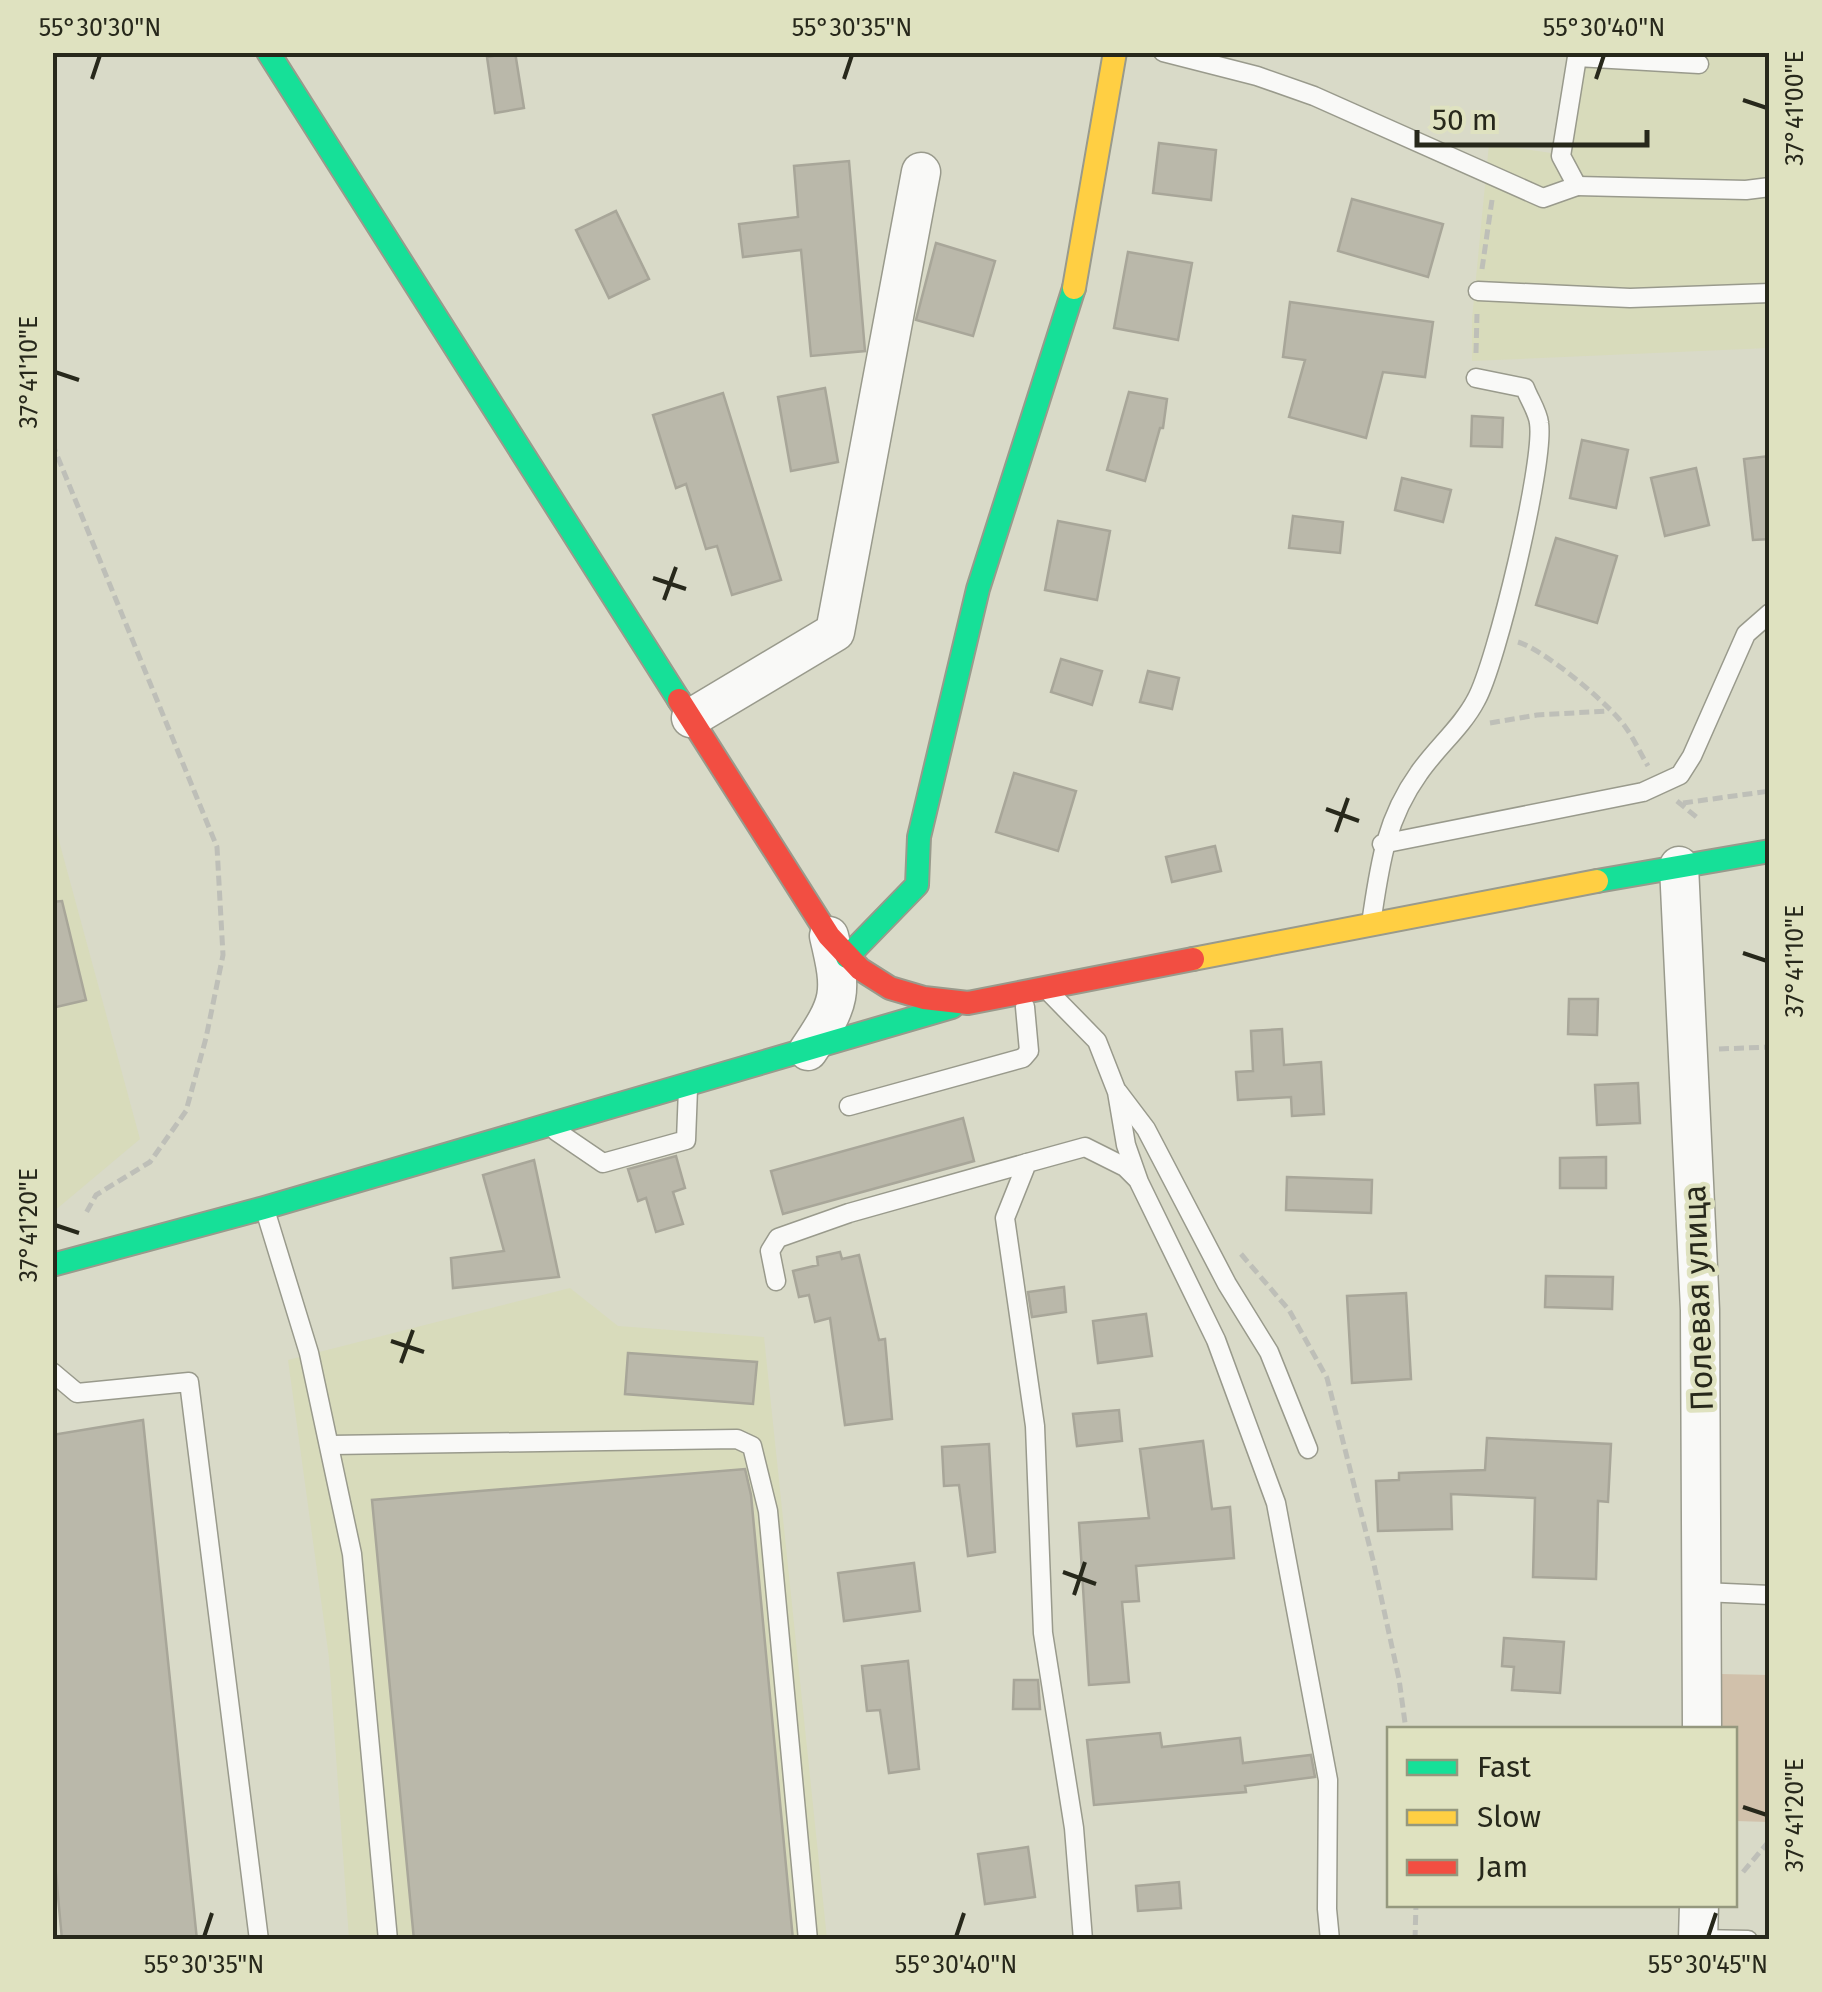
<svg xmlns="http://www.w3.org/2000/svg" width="1822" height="1992" viewBox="0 0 1822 1992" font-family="'Fira Sans',sans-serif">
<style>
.built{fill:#d8dbbb}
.green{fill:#d1c1ab}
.building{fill:#bab8aa;stroke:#a8a699;stroke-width:2.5}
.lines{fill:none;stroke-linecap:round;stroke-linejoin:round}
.lane-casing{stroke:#999a8c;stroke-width:21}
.street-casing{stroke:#999a8c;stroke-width:41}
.fast-casing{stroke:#999a8c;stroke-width:26}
.slow-casing{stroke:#999a8c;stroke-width:26}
.jam-casing{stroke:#999a8c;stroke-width:26}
.path{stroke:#bebfb8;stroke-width:5;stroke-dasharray:10 5;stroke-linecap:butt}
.lane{stroke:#f9f9f7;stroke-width:18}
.street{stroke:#f9f9f7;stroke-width:38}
.fast{stroke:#16e098;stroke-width:22}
.slow{stroke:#ffcf43;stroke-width:22}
.jam{stroke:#f24e42;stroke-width:22}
.ticks{fill:none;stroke:#27281b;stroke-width:4}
.labels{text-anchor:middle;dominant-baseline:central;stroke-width:9;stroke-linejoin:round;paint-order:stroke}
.street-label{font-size:32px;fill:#27281b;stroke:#dfe2c0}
.neatline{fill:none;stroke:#27281b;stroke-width:4}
.ticks-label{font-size:25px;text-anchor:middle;fill:#27281b}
</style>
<rect width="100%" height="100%" fill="#d9dac8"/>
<g class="built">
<polygon points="1573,53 1769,53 1769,348 1472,361 1472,319 1489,144 1551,153"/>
<polygon points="52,815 140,1139 53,1212 52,1212"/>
<polygon points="570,1288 618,1326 764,1337 827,1939 349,1939 329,1658 288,1360"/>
</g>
<polygon class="green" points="1720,1674 1769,1675 1769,1822 1735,1821 1734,1730 1719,1730"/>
<g class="building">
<polygon points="515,52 524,108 495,113 487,57"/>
<polygon points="1159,143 1216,150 1211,200 1153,193"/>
<polygon points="849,161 865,351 811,356 801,250 743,257 739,224 798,217 794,166"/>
<polygon points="1352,199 1443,224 1428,277 1338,251"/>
<polygon points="616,211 649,279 609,298 576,230"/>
<polygon points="936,243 995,261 973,336 916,320"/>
<polygon points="1128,252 1192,263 1178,340 1114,328"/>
<polygon points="1290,302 1433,322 1425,377 1383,372 1366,438 1289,417 1305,360 1283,357"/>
<polygon points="825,388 838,462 791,471 778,397"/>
<polygon points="1129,392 1167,399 1163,428 1160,428 1145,481 1107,470"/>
<polygon points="723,393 781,580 732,595 717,546 706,549 686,484 676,488 653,415"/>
<polygon points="1472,416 1503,418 1502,447 1471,446"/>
<polygon points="1582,440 1628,450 1616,508 1570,498"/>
<polygon points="1770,456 1770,539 1753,540 1744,459"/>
<polygon points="1696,468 1709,525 1665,536 1651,478"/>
<polygon points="1402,478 1451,490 1443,522 1395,510"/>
<polygon points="1293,516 1343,522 1340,553 1289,548"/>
<polygon points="1058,521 1110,531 1097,600 1045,590"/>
<polygon points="1556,538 1617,556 1597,623 1536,605"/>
<polygon points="1061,659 1102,671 1092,705 1051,692"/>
<polygon points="1148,671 1179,678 1172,709 1140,702"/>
<polygon points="1014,773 1076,791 1058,851 996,832"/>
<polygon points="1215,846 1221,871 1172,882 1166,857"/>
<polygon points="62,901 86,1000 52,1008 52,902"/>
<polygon points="1569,999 1598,999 1597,1035 1568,1034"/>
<polygon points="1282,1029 1284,1065 1321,1062 1324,1114 1292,1116 1291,1097 1238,1100 1236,1072 1253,1071 1251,1031"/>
<polygon points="1638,1083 1640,1123 1597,1125 1595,1085"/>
<polygon points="963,1118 974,1161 783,1214 771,1171"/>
<polygon points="676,1156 685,1188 673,1192 683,1224 656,1232 646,1198 638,1201 628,1169"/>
<polygon points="1606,1157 1606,1188 1560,1188 1560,1158"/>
<polygon points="534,1160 559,1277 453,1288 451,1258 504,1251 483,1175"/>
<polygon points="1287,1177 1372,1180 1371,1213 1286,1210"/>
<polygon points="840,1252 842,1259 859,1255 879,1340 885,1339 892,1419 845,1425 830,1318 815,1322 809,1295 799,1297 793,1271 818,1265 817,1257"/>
<polygon points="1546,1276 1613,1277 1612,1309 1545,1307"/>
<polygon points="1064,1287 1066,1312 1032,1317 1028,1292"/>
<polygon points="1406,1293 1411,1379 1352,1383 1347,1296"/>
<polygon points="1146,1314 1152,1356 1098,1363 1093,1321"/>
<polygon points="628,1353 757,1362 753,1404 625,1394"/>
<polygon points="1119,1410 1122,1441 1077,1446 1073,1414"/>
<polygon points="143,1420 197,1940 62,1940 52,1830 52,1435"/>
<polygon points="1487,1438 1611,1444 1608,1502 1598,1501 1596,1579 1533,1577 1535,1498 1451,1494 1452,1529 1378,1531 1376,1481 1399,1480 1399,1473 1485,1470"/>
<polygon points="1203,1441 1212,1509 1230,1507 1234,1558 1136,1566 1139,1601 1122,1602 1129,1682 1089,1685 1079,1523 1149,1518 1140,1449"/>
<polygon points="989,1444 995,1552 968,1556 959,1485 944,1486 942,1447"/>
<polygon points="745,1469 751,1495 793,1940 414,1940 372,1500"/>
<polygon points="914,1563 920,1611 844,1621 838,1573"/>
<polygon points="1504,1638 1564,1642 1560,1693 1512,1690 1514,1667 1502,1666"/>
<polygon points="908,1661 919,1769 889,1773 880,1710 867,1711 862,1666"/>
<polygon points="1014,1680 1038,1680 1040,1709 1013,1709"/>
<polygon points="1160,1733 1162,1747 1240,1738 1243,1763 1311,1755 1315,1777 1245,1786 1246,1792 1094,1805 1087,1740"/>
<polygon points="1028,1847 1035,1897 985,1904 978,1854"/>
<polygon points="1179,1882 1181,1908 1138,1911 1136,1886"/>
</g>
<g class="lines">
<defs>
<g id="lane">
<polyline points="1163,52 1257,76 1314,96 1543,198 1577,186 1561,156 1577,57 1699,64"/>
<polyline points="1577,186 1746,190 1770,187"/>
<polyline points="1478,291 1630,298 1770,293"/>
<polyline points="1382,844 1643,792 1680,775 1692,756 1746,634 1770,613"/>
<path d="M1372 917C1380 863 1386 819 1419 773 1436 748 1462 727 1476 700 1496 665 1545 462 1539 423 1538 412 1529 399 1525 388L1476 378"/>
<polyline points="1051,994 1097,1041 1117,1092 1126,1145 1139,1182 1216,1340 1276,1503 1328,1780 1327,1909 1330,1940"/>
<polyline points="1118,1092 1146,1129 1227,1284 1269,1352 1308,1449"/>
<polyline points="849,1106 1023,1058 1029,1051 1025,1007"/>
<polyline points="556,1131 603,1163 686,1140 688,1089"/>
<polyline points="266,1213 309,1353 352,1554 388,1940"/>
<polyline points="776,1281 770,1251 778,1238 849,1213 1027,1163"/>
<polyline points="52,1372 77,1393 189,1382 259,1940"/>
<polyline points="331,1445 737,1439 752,1446 768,1511 808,1940"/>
<polyline points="1703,1592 1770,1595"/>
<polyline points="1698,1939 1748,1940"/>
<polyline points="1083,1940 1074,1828 1043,1633 1035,1426 1005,1218 1027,1163 1085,1147 1125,1167 1136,1178"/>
</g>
<g id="street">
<polyline points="691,718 835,632 921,172"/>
<polyline points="1679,866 1700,1310 1702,1730"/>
<path d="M808 1051C841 1002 843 994 829 936"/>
<polyline points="1698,1940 1699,1904"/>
</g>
<g id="fast">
<polyline points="268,52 679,700"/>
<polyline points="1597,881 1770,851"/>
<polyline points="847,957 917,885 919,837 978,589 1074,288"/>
<polyline points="52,1265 264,1208 952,1007"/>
</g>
<g id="slow">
<polyline points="1074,288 1115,52"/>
<polyline points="1193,959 1597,881"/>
</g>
<polyline id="jam" points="679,700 829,936 860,969 890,988 924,998 968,1003 1193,959"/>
</defs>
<use href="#lane" class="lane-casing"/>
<use href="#street" class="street-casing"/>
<use href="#fast" class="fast-casing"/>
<use href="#slow" class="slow-casing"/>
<use href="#jam" class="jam-casing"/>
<g class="path">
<polyline points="1482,269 1492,200"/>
<polyline points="1476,353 1477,314"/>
<polyline points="52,443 217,847 223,955 206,1038 186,1111 150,1162 96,1195 86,1213"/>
<path d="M1518 642C1544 650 1600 697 1619 719 1631 732 1639 751 1648 766"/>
<polyline points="1490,723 1537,715 1608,711"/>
<polyline points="1677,801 1700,820"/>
<polyline points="1683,803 1770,791"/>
<polyline points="1719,1049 1770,1047"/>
<polyline points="1241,1254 1289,1310 1327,1378 1373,1560 1399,1679 1406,1730"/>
<polyline points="1743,1872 1770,1840"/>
<polyline points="1415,1940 1416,1904"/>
</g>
<use href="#lane" class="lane"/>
<use href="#street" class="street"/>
<use href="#fast" class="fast"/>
<use href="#slow" class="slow"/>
<use href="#jam" class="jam"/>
</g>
<path class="ticks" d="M92 79 100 55M844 79 852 55M1596 79 1604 55M1743 100 1767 108M55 372 79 380M653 578 686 589M664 600 676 567M1326 809 1359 821M1336 832 1348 798M1743 953 1767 961M55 1225 79 1233M391 1341 424 1352M401 1363 413 1330M1063 1572 1096 1584M1074 1595 1085 1562M1743 1807 1767 1815M204 1937 212 1913M956 1937 964 1913M1708 1937 1716 1913"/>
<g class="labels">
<g class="street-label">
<text transform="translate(1698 1298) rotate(-92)">Полевая улица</text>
</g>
</g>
<rect width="1822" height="1992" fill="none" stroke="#dfe2c0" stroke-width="110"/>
<rect x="1387" y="1727" width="350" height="180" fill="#dfe2c0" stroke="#95987e" stroke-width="2.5"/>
<rect x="1407" y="1760" width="50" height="15" fill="#16e098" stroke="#95987e" stroke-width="2.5"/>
<text x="1477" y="1777" font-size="30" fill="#27281b">Fast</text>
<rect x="1407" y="1810" width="50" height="15" fill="#ffcf43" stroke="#95987e" stroke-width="2.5"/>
<text x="1477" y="1827" font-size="30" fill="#27281b">Slow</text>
<rect x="1407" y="1860" width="50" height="15" fill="#f24e42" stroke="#95987e" stroke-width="2.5"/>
<text x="1477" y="1877" font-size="30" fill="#27281b">Jam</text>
<path d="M1417 130v15h230v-15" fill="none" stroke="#27281b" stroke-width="5"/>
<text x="1432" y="130" font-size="30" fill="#27281b" stroke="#dfe2c0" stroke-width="8" paint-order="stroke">50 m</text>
<rect x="55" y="55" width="1712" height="1882" class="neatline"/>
<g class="ticks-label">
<text x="100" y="36">55°30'30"N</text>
<text x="852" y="36">55°30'35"N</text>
<text x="1604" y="36">55°30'40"N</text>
<text transform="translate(1794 108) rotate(-90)" y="9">37°41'00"E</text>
<text transform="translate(28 372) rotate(-90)" y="9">37°41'10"E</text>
<text transform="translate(1794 961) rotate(-90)" y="9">37°41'10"E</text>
<text transform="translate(28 1225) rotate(-90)" y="9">37°41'20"E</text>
<text transform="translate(1794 1815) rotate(-90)" y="9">37°41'20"E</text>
<text x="204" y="1973">55°30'35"N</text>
<text x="956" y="1973">55°30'40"N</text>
<text x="1708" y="1973">55°30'45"N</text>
</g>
</svg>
